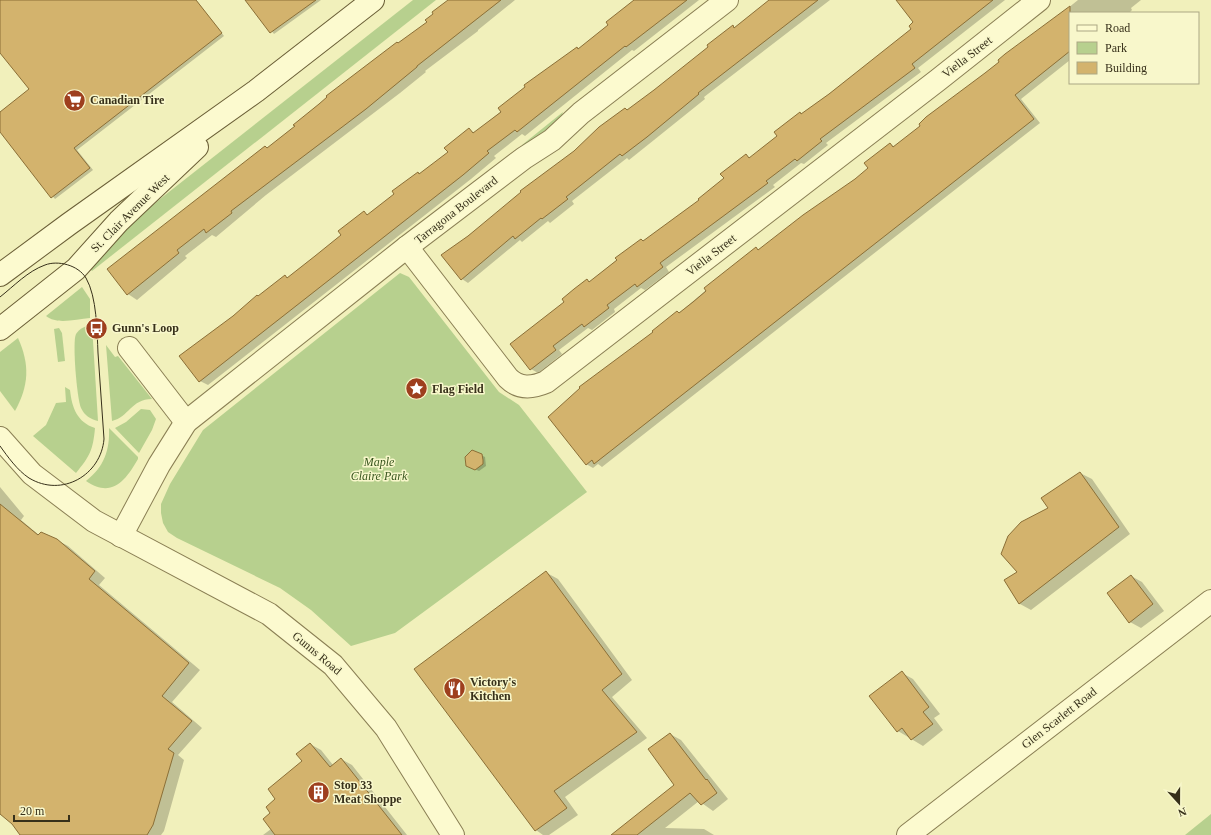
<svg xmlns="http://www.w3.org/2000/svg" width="1211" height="835" viewBox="0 0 1211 835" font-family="'Times New Roman',serif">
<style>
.green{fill:#b7d08e}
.shadow{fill:#0003}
.building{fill:#d3b36d;stroke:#8b6f37}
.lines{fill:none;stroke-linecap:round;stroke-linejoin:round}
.minor-casing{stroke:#8a7f54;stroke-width:24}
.tertiary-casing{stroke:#8a7f54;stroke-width:24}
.secondary-casing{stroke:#6b5f37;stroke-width:24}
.minor{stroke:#fcfacf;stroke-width:22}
.tertiary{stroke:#fcfacf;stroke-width:22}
.secondary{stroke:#fcfacf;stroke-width:22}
.tram{stroke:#37301a;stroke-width:1}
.labels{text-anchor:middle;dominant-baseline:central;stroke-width:3;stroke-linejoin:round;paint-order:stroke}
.street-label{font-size:12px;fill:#37301a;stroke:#f8f7cb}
.poi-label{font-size:12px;font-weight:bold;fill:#37301a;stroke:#f8f7cb;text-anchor:start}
.park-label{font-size:12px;font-style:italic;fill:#39561f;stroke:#f8f7cb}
</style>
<rect width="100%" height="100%" fill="#f1f0bb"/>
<g class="green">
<polygon points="413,0 436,0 92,271 90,269 135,220 160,199"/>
<polygon points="563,112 559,123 536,143 522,145"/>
<polygon points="400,273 409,277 499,392 519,405 587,492 395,633 351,646 311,610 280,588 177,538 168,532 163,523 161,513 161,504 170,484 203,430"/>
<path d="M82 287 90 299V318C76 319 57 325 46 316Z"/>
<path d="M92 325 98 421C90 419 85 416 81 408 77 400 72 341 76 334 80 328 85 326 92 325Z"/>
<polygon points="59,328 62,333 65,361 58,362 54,329"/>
<path d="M18 338C30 365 29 385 15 411L0 391V352Z"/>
<path d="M106 345 115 357 118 356 152 399C131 399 129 417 112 421Z"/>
<path d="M65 387 70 390C72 408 77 422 95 428 93 450 90 456 76 473L33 436 46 425 56 403 66 402Z"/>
<polygon points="141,409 150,410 156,419 152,430 139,453 115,428 126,422"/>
<path d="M109 428 138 457V459C126 480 112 499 86 481 104 467 110 450 109 428Z"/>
<polygon points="1211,814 1211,835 1185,835"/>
</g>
<g class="shadow">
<polygon points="0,0 196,0 224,36 77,150 93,170 55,199 0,130 0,113 30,90 0,51"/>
<polygon points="246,0 321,0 274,34"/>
<polygon points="452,0 515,0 478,30 478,31 425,71 426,72 400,93 266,195 216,237 212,235 185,256 187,258 137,300 128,294 109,269 268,149 399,44 428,22"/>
<polygon points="644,0 699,0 634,51 632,50 525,136 522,134 494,156 496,158 471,179 208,385 200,381 259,297 285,277 288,278 343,235 364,213 368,215 396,194 418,173 420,174 449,153 469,130 475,133 577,48 579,49"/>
<polygon points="770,0 830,0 704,97 705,99 654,140 629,160 627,158 572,201 574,204 550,223 548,221 522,242 520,240 468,283 462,279 468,236 710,47 733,27 735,28"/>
<polygon points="898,0 1005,0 918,68 921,72 826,143 828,145 804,164 801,163 773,185 775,187 666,267 669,272 645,290 641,288 614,309 615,312 592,330 588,328 559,350 562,354 538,373 531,369 565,302 587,281 590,282 641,240 644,241 700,200 725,179 746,156 751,158 802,115 913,29 915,22"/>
<polygon points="1078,0 1141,0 1131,8 1132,10 1129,13 1070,13 1070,60 1021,99 1040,123 602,467 598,464 593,468 586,464 679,313 756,248 759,250 855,180 869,168 890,144 895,147"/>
<polygon points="481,455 485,457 486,466 479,471 470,467"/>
<polygon points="1080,473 1092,479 1130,534 1031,610 1020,604 1005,581 1018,572 1050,508"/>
<polygon points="0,487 24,516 21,520 39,535 57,540 68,546 105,578 99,585 200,670 172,702 202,728 178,755 184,760 164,831 161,835 21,835 12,823 0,812"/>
<polygon points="547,573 558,579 632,680 612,697 647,738 565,797 578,815 549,835 543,835 536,830"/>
<polygon points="1131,576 1142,582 1164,611 1141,628 1130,622"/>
<polygon points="902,673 913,679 940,714 934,718 943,730 923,746 898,731"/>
<polygon points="670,734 681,740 728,799 713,811 699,801 665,828 704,829 714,835 612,835 676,785"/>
<polygon points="310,744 321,750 333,765 341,759 352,765 407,835 263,835 271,829 277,799 304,762"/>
</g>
<g class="building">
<polygon points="0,0 196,0 222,33 74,148 90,168 51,198 0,132 0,112 29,89 0,53"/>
<polygon points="245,0 316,0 270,33"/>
<polygon points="448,0 501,0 417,66 417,67 366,109 231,211 232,213 206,233 204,229 177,250 179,253 127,295 107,269 256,153 265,146 267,148 295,126 293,125 319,104 327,97 326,96 397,42 398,43 427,22 425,20 433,14 432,12"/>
<polygon points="634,0 687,0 626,47 625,46 517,132 515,130 487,151 489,153 463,175 199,382 179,356 233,316 257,295 258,296 285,275 287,278 315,256 341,235 338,231 364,211 367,215 394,194 392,191 418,172 419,174 448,152 444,148 469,128 473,133 501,112 498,108 525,87 524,85 577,47 578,49 608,25 606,22"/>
<polygon points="769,0 818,0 698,93 699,94 647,137 622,156 620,154 566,197 568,199 542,219 541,218 515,239 513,236 461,280 441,255 468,236 521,192 520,191 574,151 599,127 625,108 627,110 654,90 708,47 707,45 733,25 734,28"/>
<polygon points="896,0 993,0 912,64 915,68 820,139 822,141 797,161 795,159 766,181 768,183 660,263 663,267 637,287 635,284 607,305 609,308 584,327 582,324 553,346 556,350 530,370 510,344 564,302 562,299 574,289 587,279 589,282 617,260 615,258 641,239 643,241 699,200 698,199 724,178 720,174 746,154 749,158 777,136 774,132 800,112 801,114 829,94 911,29 909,26 913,22"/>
<polygon points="1070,6 1070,51 1015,95 1034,119 594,464 592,460 586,465 548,417 580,388 579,387 653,332 652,331 677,311 679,313 693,302 706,291 704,288 756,247 758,250 803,215 855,179 868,168 864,163 890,143 893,147 920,126 919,124 926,117 985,73 999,62 998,60 1005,54"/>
<polygon points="472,450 482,454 483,460 483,464 475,470 466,466 465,457"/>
<polygon points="1080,472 1119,527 1019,604 1004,580 1017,572 1001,554 1008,536 1021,522 1048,508 1041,498"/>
<polygon points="0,504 38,535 41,532 57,539 95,571 89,579 189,663 162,696 192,721 168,749 174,753 153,825 147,835 20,835 12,824 0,814"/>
<polygon points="546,571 622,674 602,690 637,732 554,791 567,808 535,831 414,669"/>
<polygon points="1131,575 1153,604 1129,623 1107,593"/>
<polygon points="902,671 929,707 923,712 933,724 911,740 902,728 897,732 869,696"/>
<polygon points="670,733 706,780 707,779 717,793 701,805 690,793 637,835 611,835 674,785 648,749"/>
<polygon points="310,743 330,767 341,758 402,835 275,835 263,819 270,813 266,807 275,799 268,789 302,761 296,754"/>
</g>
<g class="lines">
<defs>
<g id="minor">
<path d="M407 247 508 378C519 389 532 388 546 382L938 80 1039 0"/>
<polyline points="129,348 186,422"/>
<polyline points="121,536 159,465 186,422 407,247 524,158 552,140 581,113 727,0"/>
<polyline points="908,835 1211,601"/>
</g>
<polyline id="tertiary" points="0,438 32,474 94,521 269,614 333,665 386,728 453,835"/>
<g id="secondary">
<polyline points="0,275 69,224 256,91 373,0"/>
<polyline points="0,329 76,269 119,221 197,147"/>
</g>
</defs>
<use href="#minor" class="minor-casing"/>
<use href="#tertiary" class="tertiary-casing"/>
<use href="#secondary" class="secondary-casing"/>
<use href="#minor" class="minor"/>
<use href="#tertiary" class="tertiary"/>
<use href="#secondary" class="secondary"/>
<path class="tram" d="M0 297C14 286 28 271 45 265 58 260 78 265 86 278 97 297 97 332 98 353 100 382 102 410 104 439 101 475 62 498 29 478 17 470 8 457 0 446"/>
</g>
<defs>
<symbol id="supermarket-disc" viewBox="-11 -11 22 22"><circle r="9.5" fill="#9e3f1e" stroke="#f8f7cb"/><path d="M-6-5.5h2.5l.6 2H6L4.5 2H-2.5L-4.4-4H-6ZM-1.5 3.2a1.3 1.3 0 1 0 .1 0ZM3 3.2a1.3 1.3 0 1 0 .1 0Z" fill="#fff"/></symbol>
<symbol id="bus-disc" viewBox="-11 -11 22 22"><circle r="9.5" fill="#9e3f1e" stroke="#f8f7cb"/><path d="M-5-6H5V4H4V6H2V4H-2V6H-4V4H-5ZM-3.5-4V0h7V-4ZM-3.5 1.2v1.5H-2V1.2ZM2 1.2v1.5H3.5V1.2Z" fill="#fff"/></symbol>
<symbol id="sight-disc" viewBox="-11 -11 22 22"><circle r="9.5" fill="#9e3f1e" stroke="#f8f7cb"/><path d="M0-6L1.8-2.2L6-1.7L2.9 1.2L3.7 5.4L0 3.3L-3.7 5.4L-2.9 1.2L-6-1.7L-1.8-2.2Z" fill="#fff"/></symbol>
<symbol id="restaurant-disc" viewBox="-11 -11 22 22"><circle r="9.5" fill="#9e3f1e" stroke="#f8f7cb"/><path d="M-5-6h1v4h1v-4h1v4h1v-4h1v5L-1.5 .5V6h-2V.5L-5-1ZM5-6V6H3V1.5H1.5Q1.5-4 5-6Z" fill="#fff"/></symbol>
<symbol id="building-disc" viewBox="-11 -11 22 22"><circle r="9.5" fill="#9e3f1e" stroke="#f8f7cb"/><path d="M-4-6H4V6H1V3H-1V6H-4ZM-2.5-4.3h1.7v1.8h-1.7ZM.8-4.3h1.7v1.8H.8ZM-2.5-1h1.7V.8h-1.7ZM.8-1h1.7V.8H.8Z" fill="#fff"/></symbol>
</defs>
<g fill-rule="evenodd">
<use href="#supermarket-disc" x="62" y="88" width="25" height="25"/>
<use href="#bus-disc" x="84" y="316" width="25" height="25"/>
<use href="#sight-disc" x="404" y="376" width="25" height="25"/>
<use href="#restaurant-disc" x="442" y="676" width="25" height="25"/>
<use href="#building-disc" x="306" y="780" width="25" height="25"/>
</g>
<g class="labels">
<g class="street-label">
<text transform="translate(967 57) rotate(-38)">Viella Street</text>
<text transform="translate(456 210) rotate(-38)">Tarragona Boulevard</text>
<text transform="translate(130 213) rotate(-45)">St. Clair Avenue West</text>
<text transform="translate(711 255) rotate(-38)">Viella Street</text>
<text transform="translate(317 653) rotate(40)">Gunns Road</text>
<text transform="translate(1059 718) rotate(-38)">Glen Scarlett Road</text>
</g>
<g class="poi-label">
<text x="90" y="100">Canadian Tire</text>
<text x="112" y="328">Gunn's Loop</text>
<text x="432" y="389">Flag Field</text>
<text x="470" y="682">Victory's<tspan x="470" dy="14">Kitchen</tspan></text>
<text x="334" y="785">Stop 33<tspan x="334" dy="14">Meat Shoppe</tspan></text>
</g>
<g class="park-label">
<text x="379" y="462">Maple<tspan x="379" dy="14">Claire Park</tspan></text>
</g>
</g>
<rect x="1069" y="12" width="130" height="72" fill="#f8f7cb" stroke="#aba784"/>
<rect x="1077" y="25" width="20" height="6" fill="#fcfacf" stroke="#aba784"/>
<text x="1105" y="32" font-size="12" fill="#37301a">Road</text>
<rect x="1077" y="42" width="20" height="12" fill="#b7d08e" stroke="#aba784"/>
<text x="1105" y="52" font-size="12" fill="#37301a">Park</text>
<rect x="1077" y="62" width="20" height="12" fill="#d3b36d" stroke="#aba784"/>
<text x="1105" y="72" font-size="12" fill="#37301a">Building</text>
<g transform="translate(1179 803) rotate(159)" stroke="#f8f7cb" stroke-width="3" paint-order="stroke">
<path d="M0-3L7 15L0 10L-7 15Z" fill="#37301a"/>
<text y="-6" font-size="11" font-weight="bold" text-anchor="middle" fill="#37301a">N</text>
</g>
<path d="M14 815v6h55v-6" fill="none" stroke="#37301a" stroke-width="2"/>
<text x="20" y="815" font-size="12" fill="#37301a" stroke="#f8f7cb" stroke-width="3" paint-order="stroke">20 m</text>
</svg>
